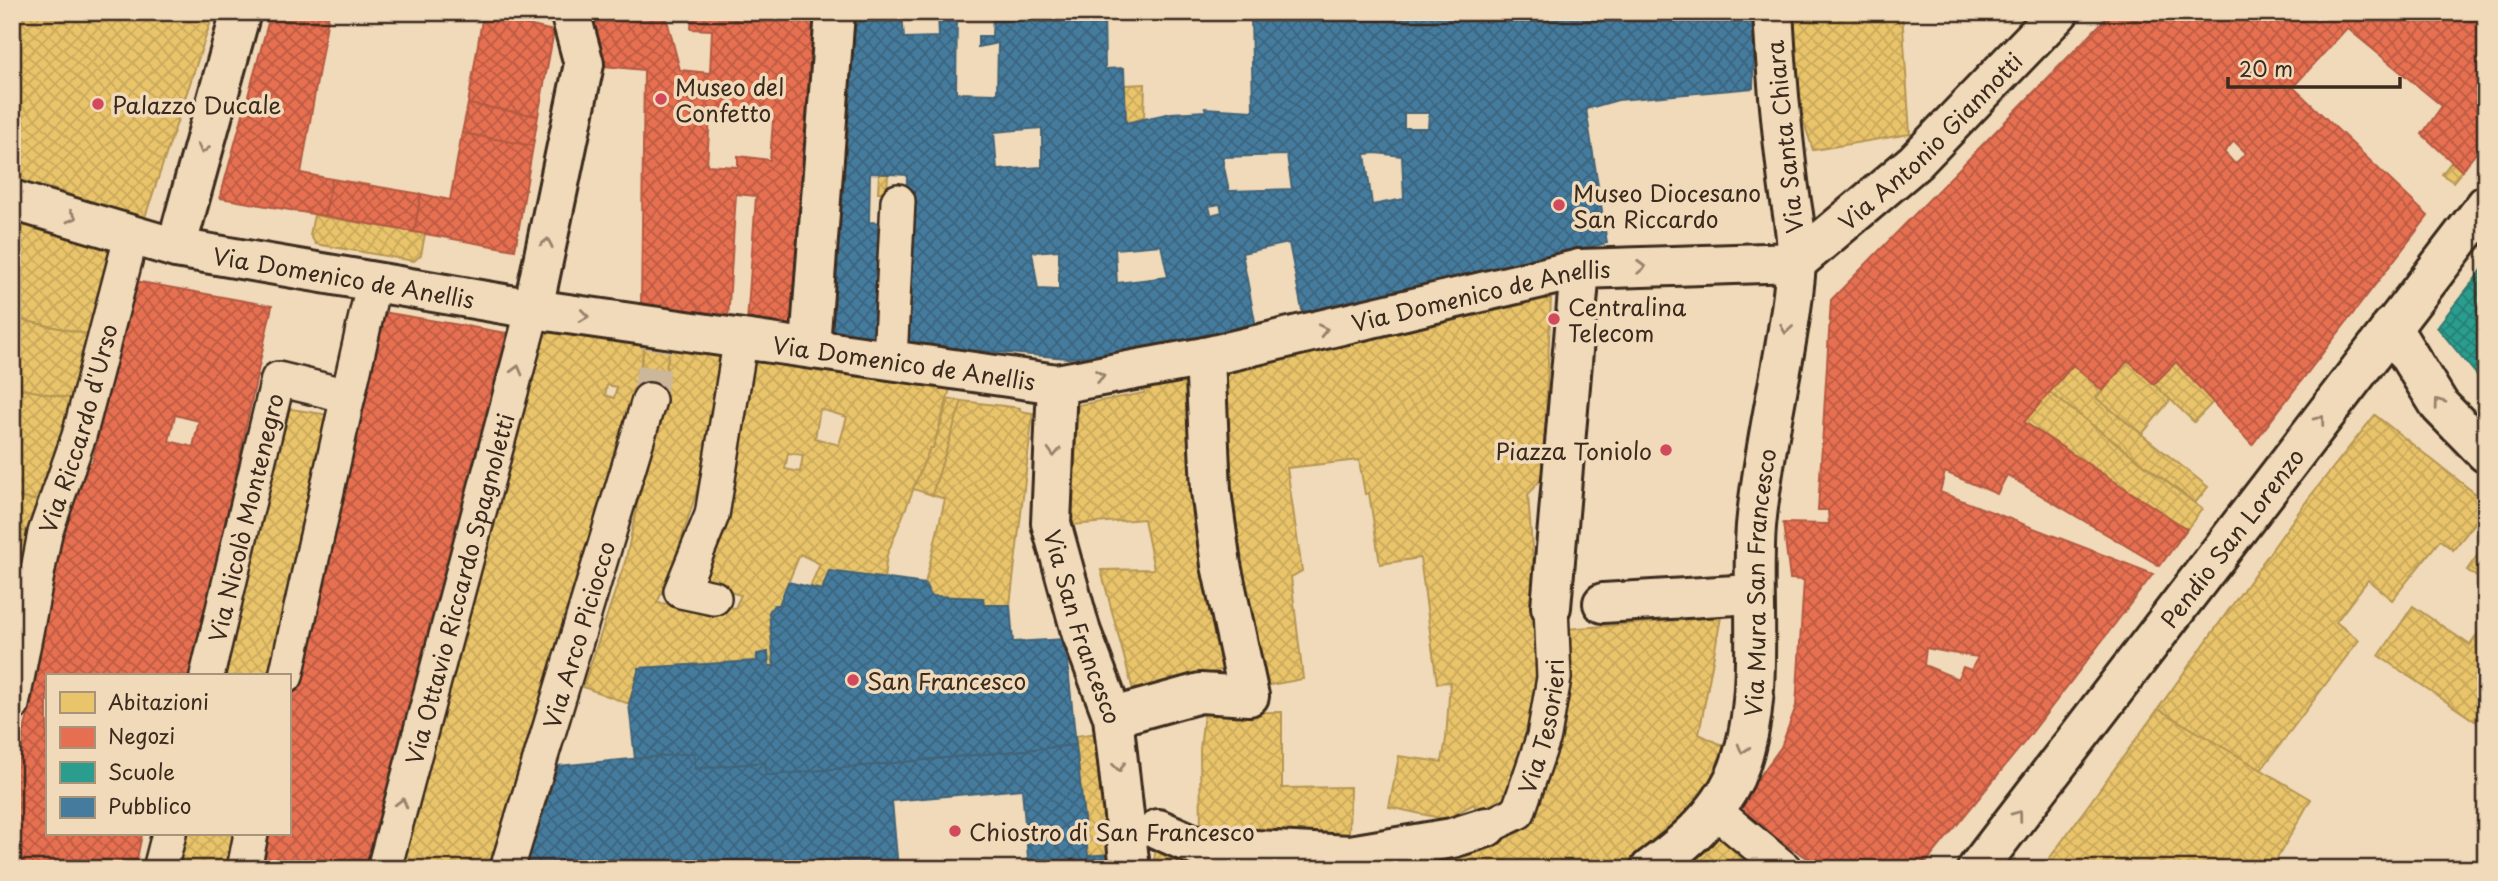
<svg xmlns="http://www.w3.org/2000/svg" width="2498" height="881" viewBox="0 0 2498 881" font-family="'Playpen Sans',sans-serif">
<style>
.homes{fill:url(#homes-cross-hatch);stroke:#b59653;stroke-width:2;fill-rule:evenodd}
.shops{fill:url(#shops-cross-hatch);stroke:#b35a42;stroke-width:2;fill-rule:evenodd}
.schools{fill:url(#schools-cross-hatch);stroke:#2f7a6d;stroke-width:2}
.public{fill:url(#public-cross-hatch);stroke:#426377;stroke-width:2;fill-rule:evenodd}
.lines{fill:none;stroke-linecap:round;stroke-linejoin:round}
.pedestrian-tunnel{stroke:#ccb79a;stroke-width:33;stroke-dasharray:33 17;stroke-linecap:butt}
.pedestrian-casing{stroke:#3b2a1e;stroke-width:38}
.minor-casing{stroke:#3b2a1e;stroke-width:44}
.tertiary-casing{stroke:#3b2a1e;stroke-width:44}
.pedestrian{stroke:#f0dab9;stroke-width:33}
.minor{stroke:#f0dab9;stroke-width:38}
.tertiary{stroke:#f0dab9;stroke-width:38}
.oneway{stroke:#96826c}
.poi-dot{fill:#d1495b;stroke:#f0dab9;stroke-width:2.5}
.labels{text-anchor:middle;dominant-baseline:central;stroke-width:7;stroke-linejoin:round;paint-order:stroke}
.poi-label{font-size:23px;fill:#3b2a1e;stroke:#f0dab9;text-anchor:start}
.street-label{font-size:23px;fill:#3b2a1e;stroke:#f0dab9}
</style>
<defs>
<pattern id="homes-cross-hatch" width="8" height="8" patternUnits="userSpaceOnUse" patternTransform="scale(1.75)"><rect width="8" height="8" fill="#e9c46a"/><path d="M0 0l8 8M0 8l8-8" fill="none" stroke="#c9a95b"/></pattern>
<pattern id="shops-cross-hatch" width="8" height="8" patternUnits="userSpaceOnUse" patternTransform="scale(1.75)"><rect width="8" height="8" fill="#e76f51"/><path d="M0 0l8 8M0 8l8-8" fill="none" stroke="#bc5b43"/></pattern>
<pattern id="schools-cross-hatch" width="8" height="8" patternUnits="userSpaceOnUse" patternTransform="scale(1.75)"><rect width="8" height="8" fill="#2a9d8f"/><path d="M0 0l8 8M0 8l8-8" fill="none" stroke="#258074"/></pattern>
<pattern id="public-cross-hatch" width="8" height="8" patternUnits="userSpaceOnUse" patternTransform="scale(1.75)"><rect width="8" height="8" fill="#457b9d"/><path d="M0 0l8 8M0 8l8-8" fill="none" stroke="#3b657f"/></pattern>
</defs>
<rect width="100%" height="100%" fill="#f0dab9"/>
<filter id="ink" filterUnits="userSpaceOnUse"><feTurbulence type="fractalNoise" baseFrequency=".0143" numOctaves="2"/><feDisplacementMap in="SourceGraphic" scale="14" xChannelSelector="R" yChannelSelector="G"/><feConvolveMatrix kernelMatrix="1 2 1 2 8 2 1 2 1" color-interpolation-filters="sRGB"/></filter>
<g filter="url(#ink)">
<g class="homes">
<polygon points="12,12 214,12 144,220 51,188 50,192 12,180"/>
<polygon points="1786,12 1902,12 1910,134 1813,150 1792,85"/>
<polygon points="1145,84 1144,118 1126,123 1125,85"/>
<polygon points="2452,161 2462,171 2453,182 2442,174"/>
<polygon points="879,174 888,174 887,192 878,192"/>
<polygon points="12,215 112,244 91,335 12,318"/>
<polygon points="314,215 425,234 421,255 414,261 316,244 310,235"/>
<polygon points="1551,297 1543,476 1528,495 1542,679 1516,792 1479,819 1474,804 1457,813 1454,821 1389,807 1399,756 1442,762 1446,739 1450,682 1437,683 1420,558 1380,564 1369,493 1365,494 1359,460 1287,468 1302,571 1291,577 1303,679 1259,687 1226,516 1221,365"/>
<polygon points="12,318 91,335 78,400 12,387"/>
<path d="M545 332 646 339 633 404 493 869H395L541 334ZM607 385 617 387 614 398 605 395Z"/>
<polygon points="646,339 671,344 660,400 633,404"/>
<path d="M671 344 729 352 699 484 672 569 657 603 735 608 741 595 700 585 747 355 950 389 933 448H930L887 555 884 579 829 571 822 590 810 587 820 564 800 554 779 605H774L769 612 774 666H769L768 652 757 654V661L639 668 629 704 583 687 626 559ZM820 409 847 417 839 445 815 438ZM788 453 803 455 800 472 785 469Z"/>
<polygon points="2128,360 2171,399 2142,434 2096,398"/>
<polygon points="2176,362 2213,402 2194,422 2154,384"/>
<polygon points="2073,365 2103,391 2096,398 2208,487 2195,503 2049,392"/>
<polygon points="1195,374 1228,668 1134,694 1101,570 1154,569 1144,519 1072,525 1078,405 1144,393 1144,384"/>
<polygon points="12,387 78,400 44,502 12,496"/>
<polygon points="2049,392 2202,509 2187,529 2024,422"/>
<polygon points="949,399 962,401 932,495 913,489 930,448 933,448"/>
<polygon points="962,401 1020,408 1020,411 1033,413 1010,605 984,605 983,598 931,596 925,584 945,499 932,495"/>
<polygon points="285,408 329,415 272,676 217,676"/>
<polygon points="2375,415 2486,502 2486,510 2453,550 2440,540 2392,600 2368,580 2336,622 2359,640 2261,770 2158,709 2308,499"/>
<polygon points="12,496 44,502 32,533 12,529"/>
<polygon points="12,529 32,533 24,572 12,571"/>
<polygon points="2486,543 2486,583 2467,570"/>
<polygon points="12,571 24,572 12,617"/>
<polygon points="2413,606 2470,645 2486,622 2486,705 2475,721 2379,656"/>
<polygon points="1721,617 1699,734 1726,747 1694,819 1675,828 1621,869 1393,869 1467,850 1564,730 1568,693 1566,629"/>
<polygon points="2158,709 2311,799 2271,869 2074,869 2049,859"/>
<polygon points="1282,712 1282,788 1350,787 1349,835 1201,834 1200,750 1204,713"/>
<polygon points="1098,733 1109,854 1088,856 1075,736"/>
<polygon points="1716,827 1756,869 1673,869"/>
<polygon points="180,834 236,834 230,869 176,869"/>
<polygon points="1156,846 1207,866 1230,869 1153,869"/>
</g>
<g class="shops">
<polygon points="271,12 329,12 301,173 332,179 325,216 220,198"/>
<polygon points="474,12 524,12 523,24 554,31 538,116 468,104 483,14"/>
<path d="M590 12H665L680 70 710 73 712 30 691 29 692 12H821L799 329 747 323 756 196 736 194 728 320 641 307 644 70 604 66ZM710 114 773 121 770 160 738 156V167L707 165Z"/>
<path d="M2112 12H2486V140L2462 171 2422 134 2442 106 2347 28 2293 87 2428 216 2252 445 2176 362 2154 384 2128 360 2103 391 2073 365 2024 422 2187 529 2160 566 2007 475 1997 494 1945 472 1940 492 2153 574 2027 739 1921 869H1825L1734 812 1781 747 1796 706 1804 580 1790 579 1783 523 1829 524 1828 510H1818L1831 300ZM2234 141 2246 153 2235 164 2224 152ZM1926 648 1951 653 1978 657 1971 670 1963 667 1958 679 1924 665Z"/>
<polygon points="468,104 538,116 533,146 462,133"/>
<polygon points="462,133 533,146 515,250 414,232 421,194 450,200"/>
<polygon points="332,179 421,194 414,232 325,216"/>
<path d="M135 281 272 306 192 676H47V834H142L135 869H12V775L34 693 28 691 41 603 83 462 92 463ZM175 415 199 421 193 447 169 441Z"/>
<polygon points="383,312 507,333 365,869 256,869 263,834 289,834 289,712"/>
</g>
<polygon class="schools" points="2486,265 2486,386 2437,327"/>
<g class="public">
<path d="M849 12H902L904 38 939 37 938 12H1104L1105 69 1124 68 1126 123 1171 113 1206 111 1205 108 1253 111 1251 17 1136 16V12H1755L1753 88 1618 100 1586 109 1607 243 1303 315 1289 243 1242 253 1256 327 1182 345 1068 358 902 344 912 251V218H906L907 175 870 173 869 222 884 223 880 341 822 333 833 144 848 97ZM957 14H993L992 36H978V47L998 43 997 94 956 93ZM1404 113H1429L1428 128H1404ZM1042 128V167L997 170 994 132ZM1376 153 1402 156 1404 199 1372 205 1365 154ZM1287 155 1292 189 1229 191 1222 157ZM1220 204 1222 212 1211 215 1209 206ZM1161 245 1168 277 1117 283 1115 249ZM1059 250V290L1038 289 1032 252Z"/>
<polygon points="829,571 925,584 931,596 983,598 984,605 1010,605 1013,642 1065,639 1076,745 774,775 766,775 765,762 695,769 694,753 635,759 629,704 639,668 757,661 757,654 768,652 769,666 774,666 769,612 774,605 779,605 788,582 822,590"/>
<polygon points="1076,745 1088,856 1109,854 1111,869 1029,869 1022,789 892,801 898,869 525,869 558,766 694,753 695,769 765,762 766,775 774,775"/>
</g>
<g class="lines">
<polyline class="pedestrian-tunnel" points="649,400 660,326"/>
<defs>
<g id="pedestrian">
<polyline points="890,359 898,201"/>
<polyline points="714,598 681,591 712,515 741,337"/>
<path id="s1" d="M207 676 278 379 348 396 374 281"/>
<polyline points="286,676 348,396"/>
<path id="s2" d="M12 705 45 533 79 436 132 234"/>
<polyline points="1715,811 1785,869"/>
<path id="s3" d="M1487 827 1518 812 1544 736 1554 678 1551 607"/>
<polyline points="160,869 169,834"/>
<polyline points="244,869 251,834"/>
<path id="s4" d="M384 869 533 309"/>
<path id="s5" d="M507 869 649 400"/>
</g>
<g id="minor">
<path id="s6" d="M12 200 176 248 533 309 1057 384 1205 357 1580 269 1797 262"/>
<polyline points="176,248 241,12"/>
<path id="s7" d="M1797 262 1915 162 2059 12"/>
<polyline points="533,309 584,64 570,12"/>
<polyline points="2391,327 2440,406 2486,453"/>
<polyline points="810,346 835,12"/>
<path id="s8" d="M1057 384 1051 523 1081 632 1113 717 1130 869"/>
<polyline points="1603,603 1753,594"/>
<polyline points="1551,607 1580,269"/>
<polyline points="1113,717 1200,693 1249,696 1221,565 1211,491 1205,357"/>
<polyline points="1158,829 1199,847 1350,855 1452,838 1487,827"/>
<path id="s9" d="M1650 869C1685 843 1716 817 1735 777 1767 705 1750 603 1756 526 1764 438 1789 352 1796 265 1799 238 1791 207 1788 181 1781 124 1776 69 1773 12"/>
</g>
<g id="tertiary">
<path id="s10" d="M1977 869 2486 205"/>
</g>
</defs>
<use href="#pedestrian" class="pedestrian-casing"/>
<use href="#minor" class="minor-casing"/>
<use href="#tertiary" class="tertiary-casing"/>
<use href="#pedestrian" class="pedestrian"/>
<use href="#minor" class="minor"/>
<use href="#tertiary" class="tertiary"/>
</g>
<defs><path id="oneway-chevron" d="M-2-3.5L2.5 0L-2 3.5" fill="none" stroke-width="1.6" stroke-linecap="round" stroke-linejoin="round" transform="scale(1.75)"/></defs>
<g class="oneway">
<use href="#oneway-chevron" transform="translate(203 149) rotate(105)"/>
<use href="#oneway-chevron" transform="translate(72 217) rotate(16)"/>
<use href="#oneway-chevron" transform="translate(547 243) rotate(-78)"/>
<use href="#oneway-chevron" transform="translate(1641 267) rotate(-2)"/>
<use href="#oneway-chevron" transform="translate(584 316) rotate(7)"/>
<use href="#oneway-chevron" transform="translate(1786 329) rotate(99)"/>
<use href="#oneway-chevron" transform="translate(1323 330) rotate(-13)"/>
<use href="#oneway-chevron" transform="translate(517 370) rotate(-75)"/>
<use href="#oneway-chevron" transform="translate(1100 376) rotate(-10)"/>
<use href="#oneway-chevron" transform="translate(2439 403) rotate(-126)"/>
<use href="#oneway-chevron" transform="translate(2320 420) rotate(-53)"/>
<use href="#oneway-chevron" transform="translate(1054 452) rotate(92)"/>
<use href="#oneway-chevron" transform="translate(1743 749) rotate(106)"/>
<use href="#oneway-chevron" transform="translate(1119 767) rotate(83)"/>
<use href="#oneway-chevron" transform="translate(402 803) rotate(-75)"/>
<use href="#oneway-chevron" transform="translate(2018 815) rotate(-53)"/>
</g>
</g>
<g class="poi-dot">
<circle cx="661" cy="99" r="7"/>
<circle cx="98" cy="104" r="7"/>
<circle cx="1559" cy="205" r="7"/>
<circle cx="1554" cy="319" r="7"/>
<circle cx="1666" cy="450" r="7"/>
<circle cx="853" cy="680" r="7"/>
<circle cx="955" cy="831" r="7"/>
</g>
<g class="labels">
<g class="poi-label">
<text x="675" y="86">Museo del<tspan x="675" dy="26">Confetto</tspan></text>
<text x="112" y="104">Palazzo Ducale</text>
<text x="1573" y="192">Museo Diocesano<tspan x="1573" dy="26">San Riccardo</tspan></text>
<text x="1568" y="306">Centralina<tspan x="1568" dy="26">Telecom</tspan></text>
<text x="1652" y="450" text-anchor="end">Piazza Toniolo</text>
<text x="867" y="680">San Francesco</text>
<text x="969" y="831">Chiostro di San Francesco</text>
</g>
<g class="street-label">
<text transform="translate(1784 137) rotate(-96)">Via Santa Chiara</text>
<text stroke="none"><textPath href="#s7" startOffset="180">Via Antonio Giannotti</textPath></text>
<text stroke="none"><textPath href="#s6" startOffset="341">Via Domenico de Anellis</textPath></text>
<text stroke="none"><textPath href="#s6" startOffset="1496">Via Domenico de Anellis</textPath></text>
<text stroke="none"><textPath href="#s6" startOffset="908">Via Domenico de Anellis</textPath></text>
<text stroke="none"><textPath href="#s2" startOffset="285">Via Riccardo d'Urso</textPath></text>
<text stroke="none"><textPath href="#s1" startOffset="163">Via Nicolò Montenegro</textPath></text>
<text stroke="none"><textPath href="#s10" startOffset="418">Pendio San Lorenzo</textPath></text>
<text stroke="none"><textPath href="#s9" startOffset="324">Via Mura San Francesco</textPath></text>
<text stroke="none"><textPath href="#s4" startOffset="290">Via Ottavio Riccardo Spagnoletti</textPath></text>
<text stroke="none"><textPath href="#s8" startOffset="248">Via San Francesco</textPath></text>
<text stroke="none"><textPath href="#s5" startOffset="245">Via Arco Piciocco</textPath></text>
<text stroke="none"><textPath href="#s3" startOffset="124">Via Tesorieri</textPath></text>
</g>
</g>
<rect width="2498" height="881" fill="none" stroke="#f0dab9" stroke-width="42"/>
<rect x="21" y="21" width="2456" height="839" fill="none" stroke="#3b2a1e" stroke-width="2.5" filter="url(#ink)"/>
<rect x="46" y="674" width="245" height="161" fill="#f0dab9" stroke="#a8947b" stroke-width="2"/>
<rect x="60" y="692" width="35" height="21" fill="#e9c46a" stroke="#a8947b" stroke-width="2"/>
<text x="108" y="710" font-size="21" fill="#3b2a1e">Abitazioni</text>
<rect x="60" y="727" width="35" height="21" fill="#e76f51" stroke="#a8947b" stroke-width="2"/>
<text x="108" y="744" font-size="21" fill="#3b2a1e">Negozi</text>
<rect x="60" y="762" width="35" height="21" fill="#2a9d8f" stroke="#a8947b" stroke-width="2"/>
<text x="108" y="780" font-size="21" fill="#3b2a1e">Scuole</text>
<rect x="60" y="797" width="35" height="21" fill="#457b9d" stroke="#a8947b" stroke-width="2"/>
<text x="108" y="814" font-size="21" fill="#3b2a1e">Pubblico</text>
<path d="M2228 77v10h172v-10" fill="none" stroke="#3b2a1e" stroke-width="3.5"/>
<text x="2239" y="77" font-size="21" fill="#3b2a1e" stroke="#f0dab9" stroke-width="5" paint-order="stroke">20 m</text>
</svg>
